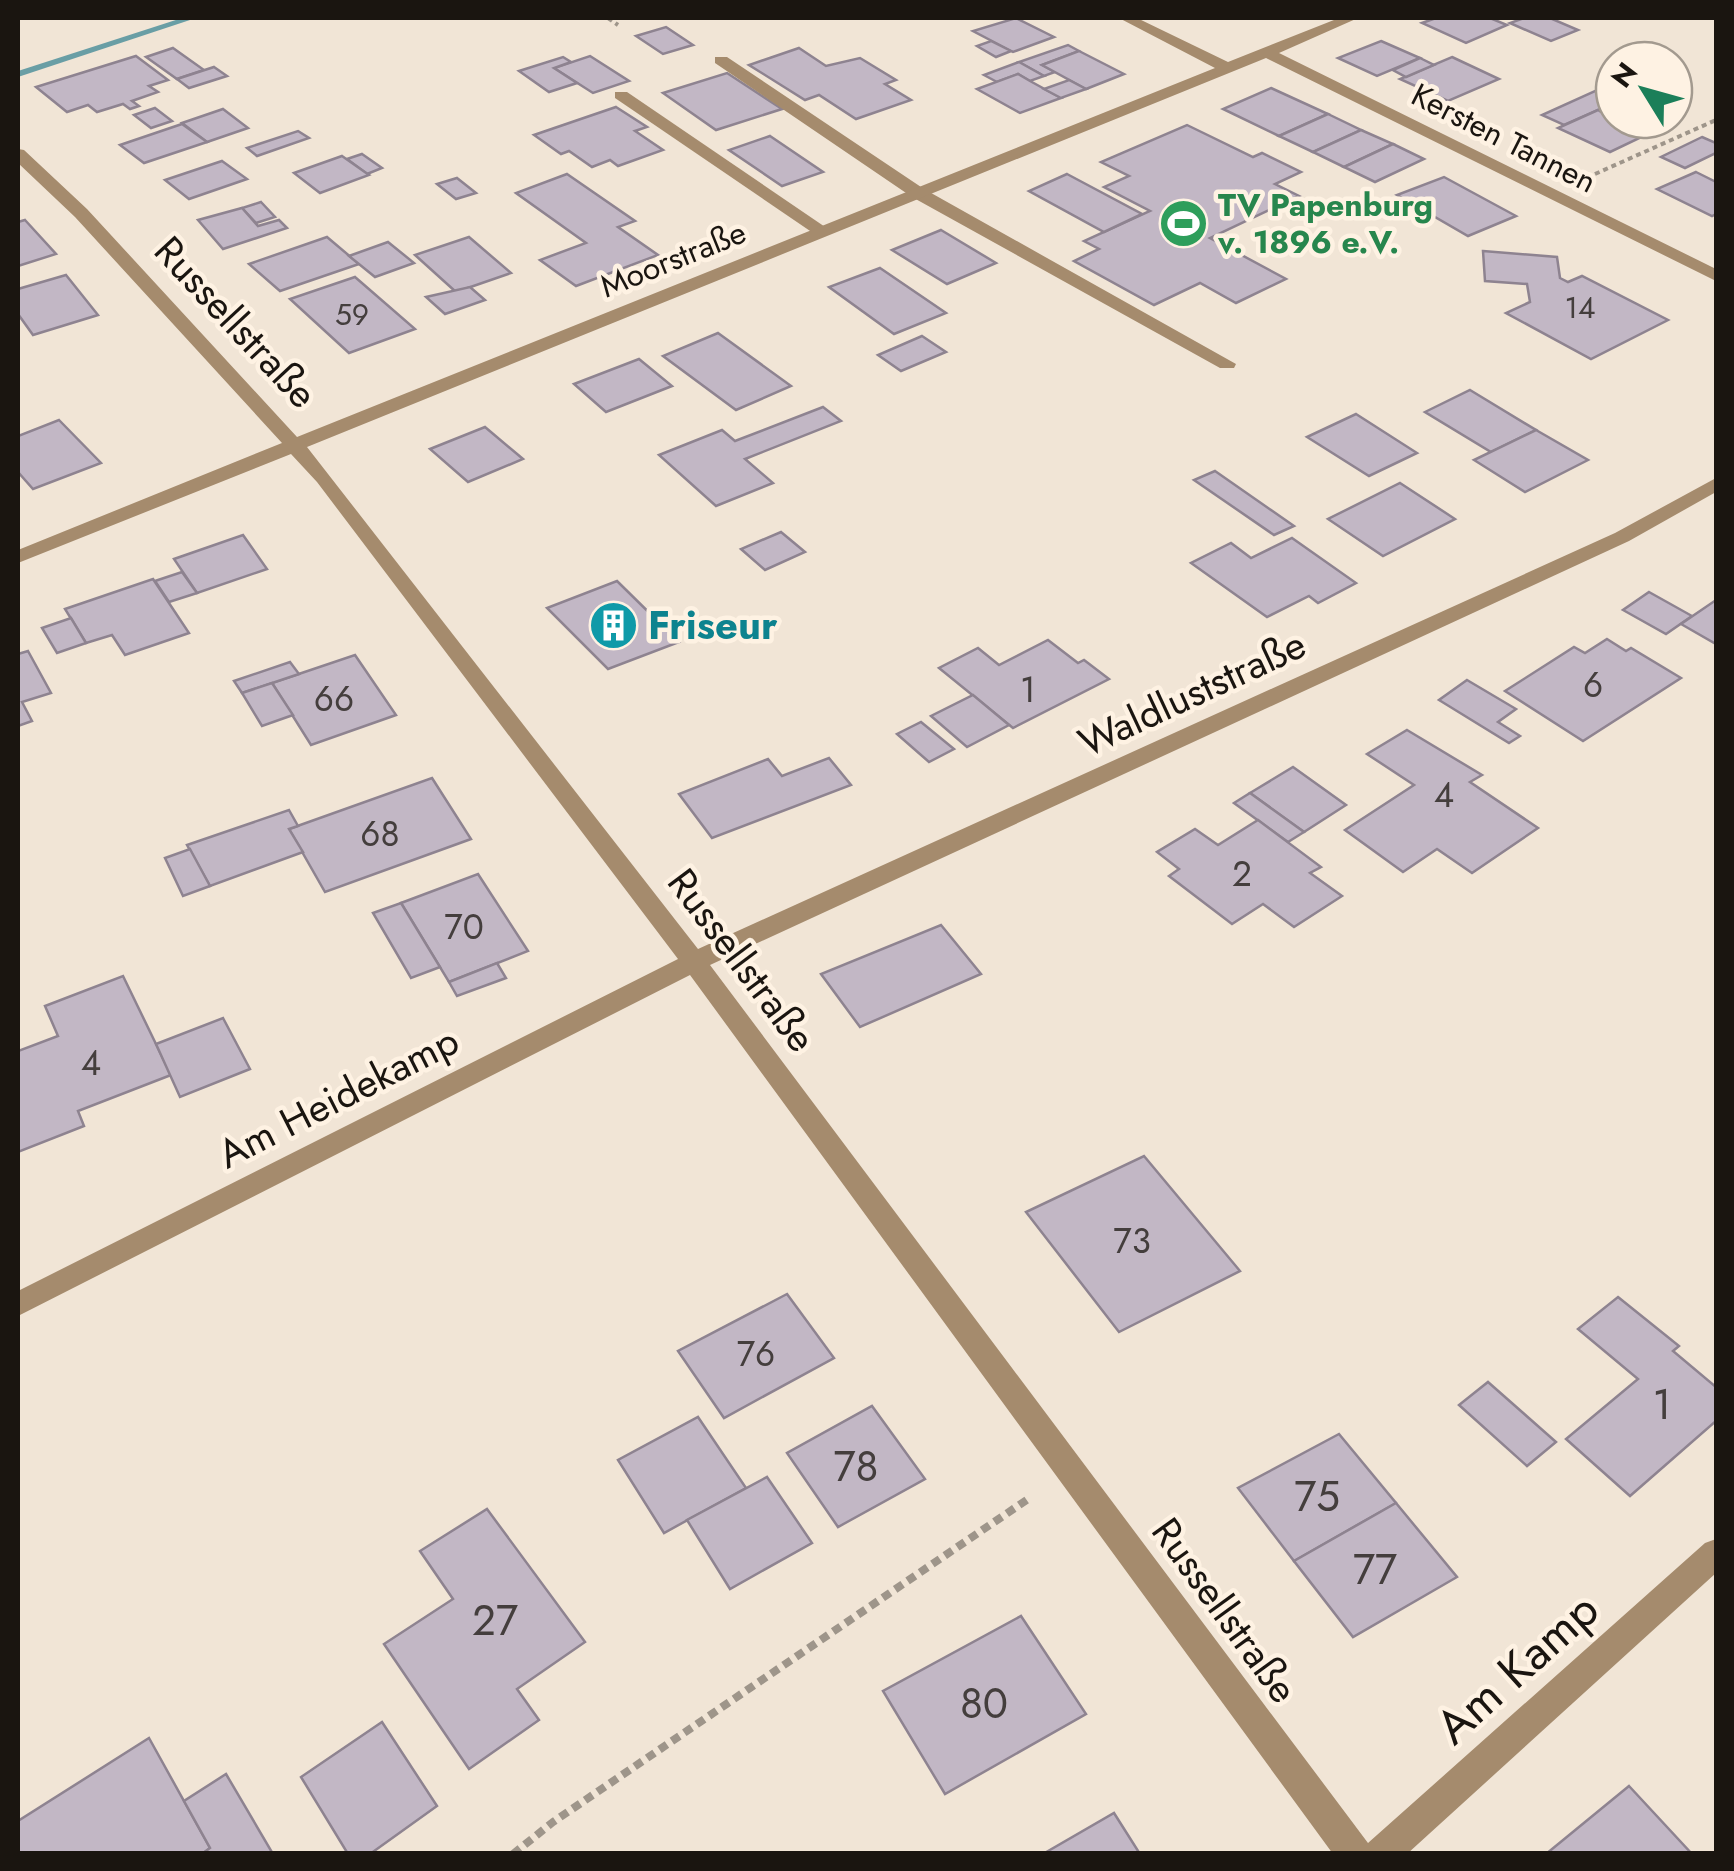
<svg xmlns="http://www.w3.org/2000/svg" width="1734" height="1871" viewBox="0 0 1734 1871" font-family="Jost,sans-serif">
<style>
.lines{fill:none;stroke-linecap:round;stroke-linejoin:round}
.stream{fill:#699ea5;fill-rule:evenodd}
.building{fill:#c2b7c5;stroke:#8e8390;stroke-width:2.5}
.path-far1{stroke:#9e958a;stroke-width:4;stroke-dasharray:5 4;stroke-linecap:butt}
.path{stroke:#9e958a;stroke-width:8;stroke-dasharray:9 6;stroke-linecap:butt}
.lane{fill:#a58b6d;fill-rule:evenodd}
.street{fill:#a58b6d;fill-rule:evenodd}
.labels{text-anchor:middle;dominant-baseline:central;stroke-width:9;stroke-linejoin:round;paint-order:stroke}
.far-number-label{font-size:30px;fill:#443e3d}
.far-street-label{font-size:32px;fill:#1a1510;stroke:#fef2e3}
.far-leisure-label{font-size:32px;font-weight:bold;fill:#27864d;stroke:#fef2e3;text-anchor:start}
.number-label{font-size:35px;fill:#443e3d}
.street-label{font-size:40px;fill:#1a1510;stroke:#fef2e3}
.culture-label{font-size:40px;font-weight:bold;fill:#0d838f;stroke:#fef2e3;text-anchor:start}
.near-number-label{font-size:42px;fill:#443e3d}
.near-street-label{font-size:48px;fill:#1a1510;stroke:#fef2e3}
</style>
<rect width="100%" height="100%" fill="#f1e5d6"/>
<g class="lines">
<polygon class="stream" points="182,18 196,18 18,77 18,71"/>
</g>
<g class="building">
<polygon points="1016,18 1054,37 1013,52 973,31"/>
<polygon points="1436,18 1490,18 1507,25 1466,43 1422,23"/>
<polygon points="1524,18 1550,18 1578,30 1551,41 1510,23"/>
<polygon points="666,27 693,45 663,54 636,36"/>
<polygon points="991,41 1011,51 996,57 977,46"/>
<polygon points="1381,41 1420,58 1377,76 1338,58"/>
<polygon points="1068,45 1079,51 1042,65 1055,72 1044,76 1019,62"/>
<polygon points="173,48 204,70 177,79 146,57"/>
<polygon points="799,48 826,66 860,58 896,80 885,84 911,100 856,119 819,95 805,100 749,65"/>
<polygon points="1079,51 1124,74 1086,89 1042,65"/>
<polygon points="136,56 168,80 149,86 158,92 132,101 139,106 130,109 123,104 97,112 88,105 67,112 36,87"/>
<polygon points="590,56 629,81 593,93 554,68"/>
<polygon points="563,57 571,62 554,68 577,83 549,92 519,71"/>
<polygon points="1452,57 1499,79 1448,101 1400,79"/>
<polygon points="1420,58 1434,65 1406,77 1393,70"/>
<polygon points="1019,62 1044,76 1030,81 1018,74 997,82 984,75"/>
<polygon points="214,67 227,76 189,88 177,79"/>
<polygon points="727,73 782,109 716,130 663,93"/>
<polygon points="1018,74 1030,81 1061,98 1020,113 977,89"/>
<polygon points="1069,80 1086,89 1061,98 1044,89"/>
<polygon points="1606,86 1614,89 1614,103 1564,125 1542,115"/>
<polygon points="1271,88 1328,114 1279,136 1223,109"/>
<polygon points="616,107 647,127 635,131 663,150 618,166 610,160 592,167 569,151 561,154 534,135"/>
<polygon points="155,108 172,121 151,128 134,115"/>
<polygon points="223,109 248,128 207,142 182,123"/>
<polygon points="1598,110 1614,120 1650,133 1610,152 1558,128"/>
<polygon points="1328,114 1361,130 1313,152 1279,136"/>
<polygon points="182,124 207,142 144,163 120,145"/>
<polygon points="1187,125 1253,157 1262,153 1301,172 1275,184 1299,196 1210,238 1286,279 1236,303 1200,283 1154,305 1074,261 1099,249 1084,241 1150,211 1104,187 1129,176 1101,162"/>
<polygon points="1361,130 1393,144 1344,167 1313,152"/>
<polygon points="298,131 309,138 257,156 247,148"/>
<polygon points="770,136 823,172 782,186 729,150"/>
<polygon points="1702,137 1716,143 1716,153 1685,168 1661,157"/>
<polygon points="1393,144 1424,159 1375,182 1344,167"/>
<polygon points="362,154 382,168 367,174 347,159"/>
<polygon points="342,156 369,175 320,193 294,173"/>
<polygon points="222,161 247,179 189,199 165,180"/>
<polygon points="1696,172 1716,182 1716,214 1712,216 1657,189"/>
<polygon points="567,174 635,221 618,227 658,255 576,286 540,260 586,243 516,193"/>
<polygon points="1067,174 1142,214 1104,232 1029,191"/>
<polygon points="1444,177 1516,216 1468,236 1397,195"/>
<polygon points="457,178 476,193 456,199 437,184"/>
<polygon points="261,202 275,217 256,223 242,208"/>
<polygon points="242,208 258,226 279,220 287,228 223,249 198,220"/>
<polygon points="25,220 56,254 18,266 18,222"/>
<polygon points="941,230 996,263 947,284 892,250"/>
<polygon points="327,237 359,264 280,291 249,264"/>
<polygon points="469,237 511,273 456,292 415,255"/>
<polygon points="388,242 414,263 375,277 349,256"/>
<polygon points="1483,251 1557,257 1560,278 1568,282 1582,276 1668,320 1591,359 1506,313 1530,302 1527,284 1485,281"/>
<polygon points="880,268 946,313 894,334 829,287"/>
<polygon points="66,275 98,315 33,335 18,314 18,289"/>
<polygon points="355,277 415,329 349,353 290,299"/>
<polygon points="470,287 485,300 445,314 426,297"/>
<polygon points="718,333 791,386 736,410 663,356"/>
<polygon points="922,336 946,352 901,371 878,355"/>
<polygon points="639,359 672,386 606,412 574,384"/>
<polygon points="1470,390 1536,430 1491,452 1425,412"/>
<polygon points="823,407 841,421 745,459 773,483 716,506 659,455 722,430 735,441"/>
<polygon points="1356,414 1417,453 1369,476 1307,437"/>
<polygon points="59,420 101,463 33,489 18,472 18,436"/>
<polygon points="485,427 523,459 468,482 430,449"/>
<polygon points="1536,430 1588,460 1525,492 1474,460"/>
<polygon points="1215,471 1294,526 1274,535 1194,480"/>
<polygon points="1400,483 1455,519 1383,556 1328,519"/>
<polygon points="781,532 805,552 765,570 741,549"/>
<polygon points="243,535 267,569 197,593 174,559"/>
<polygon points="1292,538 1356,583 1318,603 1309,596 1267,617 1191,563 1231,543 1251,558"/>
<polygon points="182,572 197,593 169,602 155,581"/>
<polygon points="153,579 189,633 125,655 112,635 86,643 65,609"/>
<polygon points="617,581 679,642 608,669 547,608"/>
<polygon points="1649,592 1692,616 1666,634 1623,610"/>
<polygon points="1716,600 1716,644 1681,624"/>
<polygon points="71,618 86,643 57,653 42,628"/>
<polygon points="1607,639 1626,651 1631,648 1681,678 1583,741 1505,691 1574,647 1585,653"/>
<polygon points="1048,640 1078,663 1084,660 1109,679 1013,728 939,668 978,648 999,665"/>
<polygon points="28,651 51,693 22,702 32,721 18,726 18,654"/>
<polygon points="355,655 396,715 311,745 272,683"/>
<polygon points="290,662 299,674 242,693 234,681"/>
<polygon points="1467,680 1516,709 1498,722 1520,736 1509,743 1439,700"/>
<polygon points="272,683 293,715 262,726 242,693"/>
<polygon points="973,695 1009,725 967,747 931,716"/>
<polygon points="921,722 954,749 929,762 897,734"/>
<polygon points="1407,730 1482,775 1470,782 1538,828 1472,873 1437,849 1403,872 1345,830 1414,785 1367,754"/>
<polygon points="829,758 851,785 712,838 679,794 768,759 782,776"/>
<polygon points="1293,767 1346,805 1304,832 1250,793"/>
<polygon points="432,778 471,839 325,892 289,829"/>
<polygon points="1250,793 1304,832 1288,842 1234,803"/>
<polygon points="289,810 298,826 289,829 303,852 210,886 187,845"/>
<polygon points="1258,820 1321,867 1310,873 1342,896 1294,927 1263,904 1232,924 1169,876 1179,869 1157,852 1195,829 1218,845"/>
<polygon points="190,849 210,886 183,896 165,858"/>
<polygon points="478,874 528,951 449,982 401,903"/>
<polygon points="401,903 440,967 411,978 373,913"/>
<polygon points="941,925 981,974 860,1027 821,974"/>
<polygon points="497,963 506,978 457,996 449,982"/>
<polygon points="123,976 171,1075 78,1111 84,1126 18,1152 18,1051 58,1036 45,1006"/>
<polygon points="223,1018 250,1069 180,1097 156,1044"/>
<polygon points="1144,1156 1240,1271 1119,1332 1026,1212"/>
<polygon points="787,1294 834,1358 724,1418 678,1351"/>
<polygon points="1618,1297 1679,1346 1673,1351 1716,1387 1716,1421 1630,1496 1566,1439 1638,1379 1578,1329"/>
<polygon points="1488,1382 1556,1442 1527,1466 1459,1405"/>
<polygon points="872,1406 925,1479 838,1527 787,1453"/>
<polygon points="698,1417 746,1488 664,1533 618,1460"/>
<polygon points="1339,1434 1396,1503 1294,1561 1238,1488"/>
<polygon points="767,1477 812,1543 730,1589 687,1520"/>
<polygon points="1396,1503 1457,1577 1353,1637 1294,1561"/>
<polygon points="487,1509 585,1642 517,1689 539,1720 469,1769 384,1644 453,1599 420,1551"/>
<polygon points="1021,1616 1086,1714 945,1794 883,1691"/>
<polygon points="382,1722 437,1806 370,1854 348,1854 301,1777"/>
<polygon points="149,1738 210,1848 202,1854 18,1854 18,1821"/>
<polygon points="226,1774 273,1854 202,1854 210,1848 184,1801"/>
<polygon points="1629,1786 1692,1854 1546,1854"/>
<polygon points="1114,1813 1140,1854 1043,1854"/>
</g>
<g class="lines">
<g class="path-far1">
<polyline points="608,18 618,25"/>
<polyline points="1595,174 1716,120"/>
</g>
<polyline class="path" points="513,1854 553,1822 1031,1497"/>
<g class="lane">
<polygon points="715,57 727,57 924,189 1236,364 1234,368 1220,368 912,197 715,63"/>
<polygon points="615,92 627,92 831,231 816,235 615,98"/>
</g>
<polygon class="street" points="1119,18 1137,18 1228,62 1339,18 1358,18 1279,53 1716,269 1716,281 1266,58 307,447 698,949 1615,533 1716,478 1716,492 1629,541 710,965 1368,1843 1705,1543 1716,1539 1716,1573 1407,1854 1333,1854 690,975 18,1316 18,1291 678,959 317,482 291,454 18,563 18,550 282,443 75,217 18,163 18,149 24,150 87,209 297,437 1215,68"/>
</g>
<defs>
<symbol id="stadium-disc" viewBox="-11 -11 22 22"><circle r="9.5" fill="#2e9e5b" stroke="#fef2e3"/><path d="M0-5a6.5 5 0 1 0 0 10a6.5 5 0 1 0 0-10ZM-3.5-1.8h7v3.6h-7Z" fill="#fff"/></symbol>
<symbol id="building-disc" viewBox="-11 -11 22 22"><circle r="9.5" fill="#0f9aa8" stroke="#fef2e3"/><path d="M-4-6H4V6H1V3H-1V6H-4ZM-2.5-4.3h1.7v1.8h-1.7ZM.8-4.3h1.7v1.8H.8ZM-2.5-1h1.7V.8h-1.7ZM.8-1h1.7V.8H.8Z" fill="#fff"/></symbol>
</defs>
<g fill-rule="evenodd">
<use href="#stadium-disc" x="1156" y="196" width="55" height="55"/>
<use href="#building-disc" x="586" y="598" width="55" height="55"/>
</g>
<g class="labels">
<g class="far-number-label">
<text x="1580" y="307">14</text>
<text x="352" y="314">59</text>
</g>
<g class="far-street-label">
<text transform="translate(1504 138) rotate(27)">Kersten Tannen</text>
<text transform="translate(673 259) rotate(-22)">Moorstraße</text>
</g>
<g class="far-leisure-label">
<text x="1218" y="205">TV Papenburg<tspan x="1218" dy="37">v. 1896 e.V.</tspan></text>
</g>
<g class="number-label">
<text x="1593" y="685">6</text>
<text x="1028" y="690">1</text>
<text x="334" y="699">66</text>
<text x="1444" y="795">4</text>
<text x="380" y="834">68</text>
<text x="1242" y="874">2</text>
<text x="464" y="927">70</text>
<text x="91" y="1063">4</text>
<text x="1132" y="1241">73</text>
<text x="756" y="1354">76</text>
</g>
<g class="street-label">
<text transform="translate(236 322) rotate(47)">Russellstraße</text>
<text transform="translate(1192 693) rotate(-25)">Waldluststraße</text>
<text transform="translate(742 960) rotate(53)">Russellstraße</text>
<text transform="translate(338 1097) rotate(-27)">Am Heidekamp</text>
<text transform="translate(1225 1610) rotate(54)">Russellstraße</text>
</g>
<g class="culture-label">
<text x="648" y="625">Friseur</text>
</g>
<g class="near-number-label">
<text x="1662" y="1404">1</text>
<text x="856" y="1466">78</text>
<text x="1317" y="1496">75</text>
<text x="1375" y="1569">77</text>
<text x="495" y="1620">27</text>
<text x="984" y="1703">80</text>
</g>
<g class="near-street-label">
<text transform="translate(1517 1668) rotate(-42)">Am Kamp</text>
</g>
</g>
<rect width="1734" height="1871" fill="none" stroke="#1a1510" stroke-width="40"/>
<g transform="translate(1644 90) rotate(307)"><circle r="48" fill="#fef2e3" stroke="#a39a8f" stroke-width="2.5"/>
<path d="M0-8L18 38L0 25L-18 38Z" fill="#1b7f59"/>
<text y="-15" font-size="28" font-weight="bold" text-anchor="middle" fill="#1a1510">N</text>
</g>
</svg>
